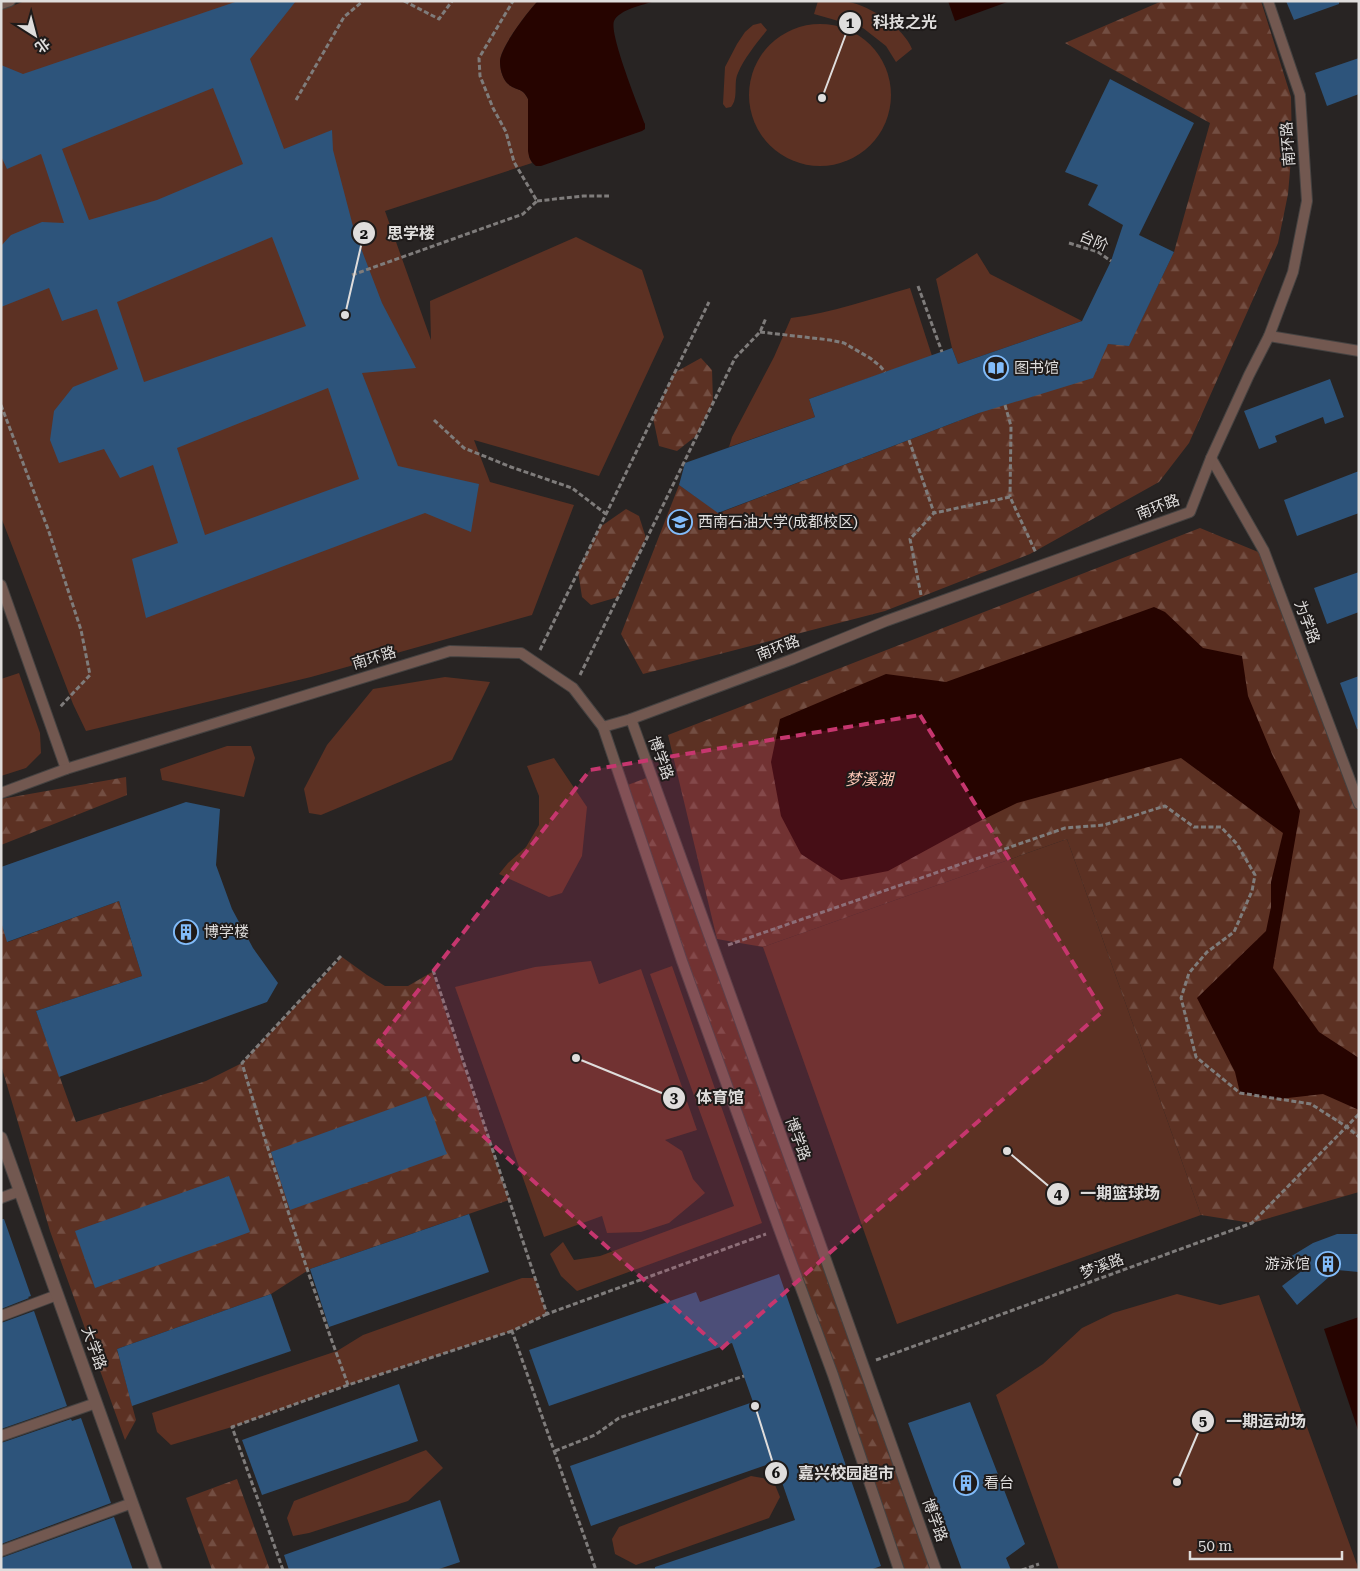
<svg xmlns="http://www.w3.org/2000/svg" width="1360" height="1571" viewBox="0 0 1360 1571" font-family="'Roboto Serif','Noto Sans SC',serif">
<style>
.grass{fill:#5c3123}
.forest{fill:url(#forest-firs)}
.water{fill:#260400}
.building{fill:#2d547b;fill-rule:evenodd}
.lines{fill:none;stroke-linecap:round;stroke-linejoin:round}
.service-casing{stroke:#454241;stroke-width:12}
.minor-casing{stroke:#454241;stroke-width:14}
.path{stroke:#7f7c7b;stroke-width:3;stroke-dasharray:5 2.5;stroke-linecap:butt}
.service{stroke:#725850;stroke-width:10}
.minor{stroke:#725850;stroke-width:12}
.marked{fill:#c6366e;fill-opacity:0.2;stroke:#c6366e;stroke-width:4;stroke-dasharray:10 6;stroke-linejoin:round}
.labels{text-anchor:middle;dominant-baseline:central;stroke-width:4;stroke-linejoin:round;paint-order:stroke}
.street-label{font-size:15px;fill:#dfdddc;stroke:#1f1b1a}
.poi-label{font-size:15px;fill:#dfdddc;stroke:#1f1b1a;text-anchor:start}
.water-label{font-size:16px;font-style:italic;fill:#fbc6b5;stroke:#1f1b1a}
.leader{fill:none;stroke:#dfdddc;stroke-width:2}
.callout-dot{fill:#dfdddc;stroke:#1f1b1a;stroke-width:2}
.mark-label{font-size:15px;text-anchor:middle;font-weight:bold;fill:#111}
.callout-label{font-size:16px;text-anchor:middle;font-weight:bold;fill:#dfdddc;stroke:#1f1b1a;stroke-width:4;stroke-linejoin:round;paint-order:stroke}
</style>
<defs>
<pattern id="forest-firs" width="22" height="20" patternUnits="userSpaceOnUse" patternTransform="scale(1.25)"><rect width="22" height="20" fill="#5c3123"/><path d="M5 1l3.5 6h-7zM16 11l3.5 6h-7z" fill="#734e42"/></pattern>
</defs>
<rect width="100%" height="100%" fill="#282423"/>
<g class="grass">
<path d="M25 1H538C528 11 500 48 500 61 500 69 502 77 507 83 515 91 523 87 528 99L529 157 532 163 385 211 431 340 430 301 576 237 642 270 664 337 599 476 474 440 490 482 574 505 532 615 311 677 86 731 73 704 1 517V10Z"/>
<path d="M818 1C827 1 839 0 849 2 870 6 904 28 912 49L896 62 886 46 863 28 814 14Z"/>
<path d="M761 23 767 30C757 43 745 57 738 73 733 83 739 98 731 107L726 108 723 104 725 67 737 44 745 32 753 25Z"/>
<circle cx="820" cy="95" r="71"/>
<polygon points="977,253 990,274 1082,321 958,364 952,348 936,279"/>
<path d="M910 288 932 356 809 399 815 417 729 447 732 437 774 357 791 318C832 313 870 299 910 288Z"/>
<polygon points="19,673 40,733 41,753 26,768 1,776 1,679"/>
<polygon points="445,677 490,682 452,760 321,815 309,813 304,789 327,745 373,689"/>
<polygon points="227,746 251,746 255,758 244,797 162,780 160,769"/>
<polygon points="554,758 587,807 582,856 562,893 549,897 499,874 508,863 526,847 539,825 539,796 527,766"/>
<polygon points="1067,839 1201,1215 897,1324 763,947"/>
<polygon points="591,961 599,984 641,969 697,1130 665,1140 682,1151 693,1179 705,1193 669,1223 641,1232 607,1233 602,1216 544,1237 455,987 535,967"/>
<polygon points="672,966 762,1223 577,1291 561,1276 550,1254 563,1242 574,1260 600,1256 734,1206 650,974"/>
<polygon points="522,1278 535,1278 547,1314 512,1331 348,1385 232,1427 171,1445 157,1432 152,1413 337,1351 363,1335"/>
<polygon points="1177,1294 1220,1305 1259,1295 1359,1570 1059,1570 996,1395 1043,1364 1082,1328 1113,1313"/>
<polygon points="426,1450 443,1468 408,1501 309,1533 293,1536 287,1518 294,1501"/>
<polygon points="751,1476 773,1480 780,1497 769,1518 636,1565 615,1554 612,1539 619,1527"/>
</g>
<g class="forest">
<polygon points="1162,1 1261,1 1291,97 1292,147 1288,194 1278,243 1189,443 1159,482 1030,554 885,611 643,674 621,634 679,485 719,513 979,413 1108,344 1129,345 1174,252 1210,123 1065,43"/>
<polygon points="701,358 712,370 713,402 696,436 677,451 659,446 653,418 674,373"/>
<polygon points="626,509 639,516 646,538 618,597 591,605 582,597 578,571 600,527"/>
<polygon points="1200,528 1263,554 1359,813 1359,1192 1252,1223 1201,1215 1067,839 763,947 717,939 668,735"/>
<polygon points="126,777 127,795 1,845 1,799"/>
<polygon points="649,777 935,1570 905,1570 625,786"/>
<polygon points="119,901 142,976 36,1011 76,1122 206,1081 242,1063 342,957 367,975 385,986 408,986 432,972 509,1200 310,1269 271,1294 117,1349 136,1420 125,1440 50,1231 1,1065 1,922 8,942"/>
<polygon points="237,1479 270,1570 212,1570 186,1498"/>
</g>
<g class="water">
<path d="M538 1H655C643 5 620 9 614 21 609 34 639 108 645 124V129L642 131 541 166H536C531 162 529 158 528 151V99C523 87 515 91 507 83 502 77 500 69 500 61 501 47 528 11 538 1Z"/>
<polygon points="948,1 1010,1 955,21"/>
<polygon points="1154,607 1165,612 1203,648 1242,656 1248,696 1272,754 1300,811 1273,968 1319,1032 1359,1058 1359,1110 1323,1094 1279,1099 1240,1093 1235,1072 1197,998 1266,931 1271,907 1271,882 1283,833 1181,758 1017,803 976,823 888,871 841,880 801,854 781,816 771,762 780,719 886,674 946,682"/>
<polygon points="1359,1317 1359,1433 1324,1329"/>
</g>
<g class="building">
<path d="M238 1H296L250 59 284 149 332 130 333 150 354 230 382 303 416 368 362 373 398 466 479 484 471 532 425 513 146 618 132 559 178 543 153 465 120 478 104 449 59 463 50 440 54 411 73 387 118 369 97 309 62 321 49 288 1 307V246L11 235 42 222 64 223 41 154 7 169 1 156V65L23 74ZM213 88 243 164 157 200 89 220 62 149ZM272 237 306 326 144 382 117 302ZM328 388 359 479 205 535 177 448Z"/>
<polygon points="1286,1 1339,1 1339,4 1294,20"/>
<polygon points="1359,58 1359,94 1327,106 1315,73"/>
<polygon points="1110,79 1194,123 1139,235 1174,252 1129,346 1108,344 1093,378 979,413 718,513 679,485 685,463 815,417 809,399 952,348 958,364 1082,321 1111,261 1123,225 1088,205 1098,185 1065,172"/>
<polygon points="1330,379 1344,417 1325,424 1323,417 1275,436 1277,442 1259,449 1244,411"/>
<polygon points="1359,471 1359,513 1297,536 1284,500"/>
<polygon points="1359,572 1359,612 1327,624 1314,588"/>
<polygon points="1359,676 1359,729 1357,729 1340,683"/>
<polygon points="186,802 220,809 216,865 232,909 253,948 278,983 267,1002 59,1077 36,1011 142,976 119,901 7,942 1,922 1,867"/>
<polygon points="426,1096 447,1154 290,1210 271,1152"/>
<polygon points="229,1176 250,1232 95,1288 75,1231"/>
<polygon points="469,1214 489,1272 329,1327 310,1269"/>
<polygon points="1,1219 4,1219 31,1296 28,1297 29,1298 1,1309"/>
<polygon points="1337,1234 1359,1234 1359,1272 1337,1270 1297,1305 1282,1286 1303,1270 1290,1257 1313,1243"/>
<polygon points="779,1274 881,1566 870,1570 655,1570 655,1567 795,1520 775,1462 591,1526 570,1466 753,1402 732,1343 549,1406 529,1350 696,1292 700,1302"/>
<polygon points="271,1294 291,1351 132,1406 117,1349"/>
<polygon points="34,1311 67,1406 1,1429 1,1323"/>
<polygon points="399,1384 418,1441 262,1495 242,1440"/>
<polygon points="970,1402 1025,1544 1006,1558 1011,1570 962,1570 908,1423"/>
<polygon points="81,1418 111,1503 1,1544 1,1443 71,1419 72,1421"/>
<polygon points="440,1500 460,1562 436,1570 289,1570 284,1555"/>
<polygon points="114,1517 133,1570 1,1570 1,1558"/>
</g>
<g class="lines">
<defs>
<g id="service">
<polyline points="1,4 10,1"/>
<polyline points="1269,336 1359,351"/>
<polyline points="1211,458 1264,551 1359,804"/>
<polyline points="1,585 66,769 450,651 521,653 573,688 603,727 631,719 793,659 886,621 1190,512 1211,458 1249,375 1269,336 1293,272 1307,201 1300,95 1268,1"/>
<polyline points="631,719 815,1229 936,1570"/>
<polyline points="603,727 682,961 779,1229 833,1375 899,1570"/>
<polyline points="1,793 66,769"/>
<polyline points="1,1198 20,1191"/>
<polyline points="1,1316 57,1295"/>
<polyline points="1,1436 96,1403"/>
<polyline points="1,1551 132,1503"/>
</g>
<polyline id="minor" points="1,1138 156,1570"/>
</defs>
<use href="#service" class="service-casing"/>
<use href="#minor" class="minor-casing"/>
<g class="path">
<polyline points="404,1 439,19 452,1"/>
<polyline points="296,100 344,17 363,1"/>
<polyline points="537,201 583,196 609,196"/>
<polyline points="1069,243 1098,252 1111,261"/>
<polyline points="352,275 523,214 537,201 514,162 506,132 493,108 480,76 479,58 513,1"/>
<polyline points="918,286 942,352"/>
<polyline points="760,332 830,340 844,343 870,358 880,366 885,372"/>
<polyline points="1,405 48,529 81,630 90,675 60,707"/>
<polyline points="1005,405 1011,426 1010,497"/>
<polyline points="434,420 464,448 511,467 572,488 606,514"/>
<polyline points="909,440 934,513"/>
<polyline points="921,595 910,539 934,513 1010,497 1036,553"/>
<polyline points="540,650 709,302"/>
<polyline points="580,675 735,358 760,332 766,318"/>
<polyline points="728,945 1065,828 1104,825 1165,806 1194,827 1221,827 1237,844 1255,875 1252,891 1234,932 1207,952 1189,973 1181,998 1196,1057 1240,1093 1311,1104 1347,1127 1359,1137"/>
<path d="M341 956 242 1063C268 1151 296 1238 326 1324 333 1345 341 1365 348 1385L512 1331"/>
<polyline points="433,970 547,1314 766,1234"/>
<polyline points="547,1314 512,1331 596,1570"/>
<polyline points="876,1360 1252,1223 1359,1114"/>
<polyline points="555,1451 595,1435 619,1418 744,1376"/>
<polyline points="283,1570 232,1427 348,1385"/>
<polyline points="1022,1570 1039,1564"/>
</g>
<use href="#service" class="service"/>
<use href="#minor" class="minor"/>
</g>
<path class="marked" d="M920 715 1103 1011 721 1349 378 1042 590 770Z"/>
<defs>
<symbol id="library-ring" viewBox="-11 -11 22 22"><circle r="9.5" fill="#1f1b1a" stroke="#82bcfa" stroke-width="1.5"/><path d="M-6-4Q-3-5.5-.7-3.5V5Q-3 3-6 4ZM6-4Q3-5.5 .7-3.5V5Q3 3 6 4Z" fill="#82bcfa"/></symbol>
<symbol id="university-ring" viewBox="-11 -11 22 22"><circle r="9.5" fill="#1f1b1a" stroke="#82bcfa" stroke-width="1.5"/><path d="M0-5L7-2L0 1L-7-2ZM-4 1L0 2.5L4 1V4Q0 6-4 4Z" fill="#82bcfa"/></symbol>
<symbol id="building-ring" viewBox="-11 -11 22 22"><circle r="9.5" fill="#1f1b1a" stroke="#82bcfa" stroke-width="1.5"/><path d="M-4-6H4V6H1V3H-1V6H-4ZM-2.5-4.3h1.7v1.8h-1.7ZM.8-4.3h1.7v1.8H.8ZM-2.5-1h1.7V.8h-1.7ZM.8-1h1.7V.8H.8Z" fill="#82bcfa"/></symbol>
</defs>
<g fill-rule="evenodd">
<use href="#library-ring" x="982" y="354" width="28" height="28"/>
<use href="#university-ring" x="666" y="508" width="28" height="28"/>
<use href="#building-ring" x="172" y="918" width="28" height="28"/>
<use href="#building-ring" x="1314" y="1250" width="28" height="28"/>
<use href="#building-ring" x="952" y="1469" width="28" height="28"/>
</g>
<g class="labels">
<g class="street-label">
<text transform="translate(1288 144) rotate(-94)">南环路</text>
<text transform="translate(1094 241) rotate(23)">台阶</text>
<text transform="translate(1158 507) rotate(-21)">南环路</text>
<text transform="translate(1307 622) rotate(69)">为学路</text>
<text transform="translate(778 648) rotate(-21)">南环路</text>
<text transform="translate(374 658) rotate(-17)">南环路</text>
<text transform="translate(661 758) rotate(70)">博学路</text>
<text transform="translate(798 1139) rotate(70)">博学路</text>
<text transform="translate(1102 1266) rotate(-20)">梦溪路</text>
<text transform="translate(94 1348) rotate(70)">大学路</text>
<text transform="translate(935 1520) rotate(70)">博学路</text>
</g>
<g class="poi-label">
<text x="1014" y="368">图书馆</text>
<text x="698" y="522">西南石油大学(成都校区)</text>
<text x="204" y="932">博学楼</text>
<text x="1310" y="1264" text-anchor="end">游泳馆</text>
<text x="984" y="1483">看台</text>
</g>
<g class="water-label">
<text x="869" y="779">梦溪湖</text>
</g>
</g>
<path class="leader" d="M822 98L850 23M345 315L364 233M576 1058L674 1098M1007 1151L1058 1194M1177 1482L1203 1421M755 1406L776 1473"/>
<g class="callout-dot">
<circle cx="822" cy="98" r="5"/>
<circle cx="345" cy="315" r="5"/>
<circle cx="576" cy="1058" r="5"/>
<circle cx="1007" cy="1151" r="5"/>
<circle cx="1177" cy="1482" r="5"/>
<circle cx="755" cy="1406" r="5"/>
<circle cx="850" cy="23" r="12"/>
<circle cx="364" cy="233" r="12"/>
<circle cx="674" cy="1098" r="12"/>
<circle cx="1058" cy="1194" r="12"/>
<circle cx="1203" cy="1421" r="12"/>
<circle cx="776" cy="1473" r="12"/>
</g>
<g class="mark-label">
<text x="850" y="28">1</text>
<text x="364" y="239">2</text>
<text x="674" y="1103">3</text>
<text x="1058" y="1199">4</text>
<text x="1203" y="1426">5</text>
<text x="776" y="1478">6</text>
</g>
<g class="callout-label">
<text x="905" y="28">科技之光</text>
<text x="411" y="239">思学楼</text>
<text x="720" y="1103">体育馆</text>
<text x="1120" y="1199">一期篮球场</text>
<text x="1266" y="1427">一期运动场</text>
<text x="846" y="1479">嘉兴校园超市</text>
</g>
<rect width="1360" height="1571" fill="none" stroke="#dfdddc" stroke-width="5"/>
<g transform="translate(35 35) rotate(144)" stroke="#1f1b1a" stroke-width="4" paint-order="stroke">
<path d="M0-4L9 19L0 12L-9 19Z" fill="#dfdddc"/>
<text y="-8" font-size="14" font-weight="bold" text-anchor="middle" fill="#dfdddc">北</text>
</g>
<path d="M1190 1551v8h152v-8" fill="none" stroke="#dfdddc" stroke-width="2.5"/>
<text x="1198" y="1551" font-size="15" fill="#dfdddc" stroke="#1f1b1a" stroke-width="4" paint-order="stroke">50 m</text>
</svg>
